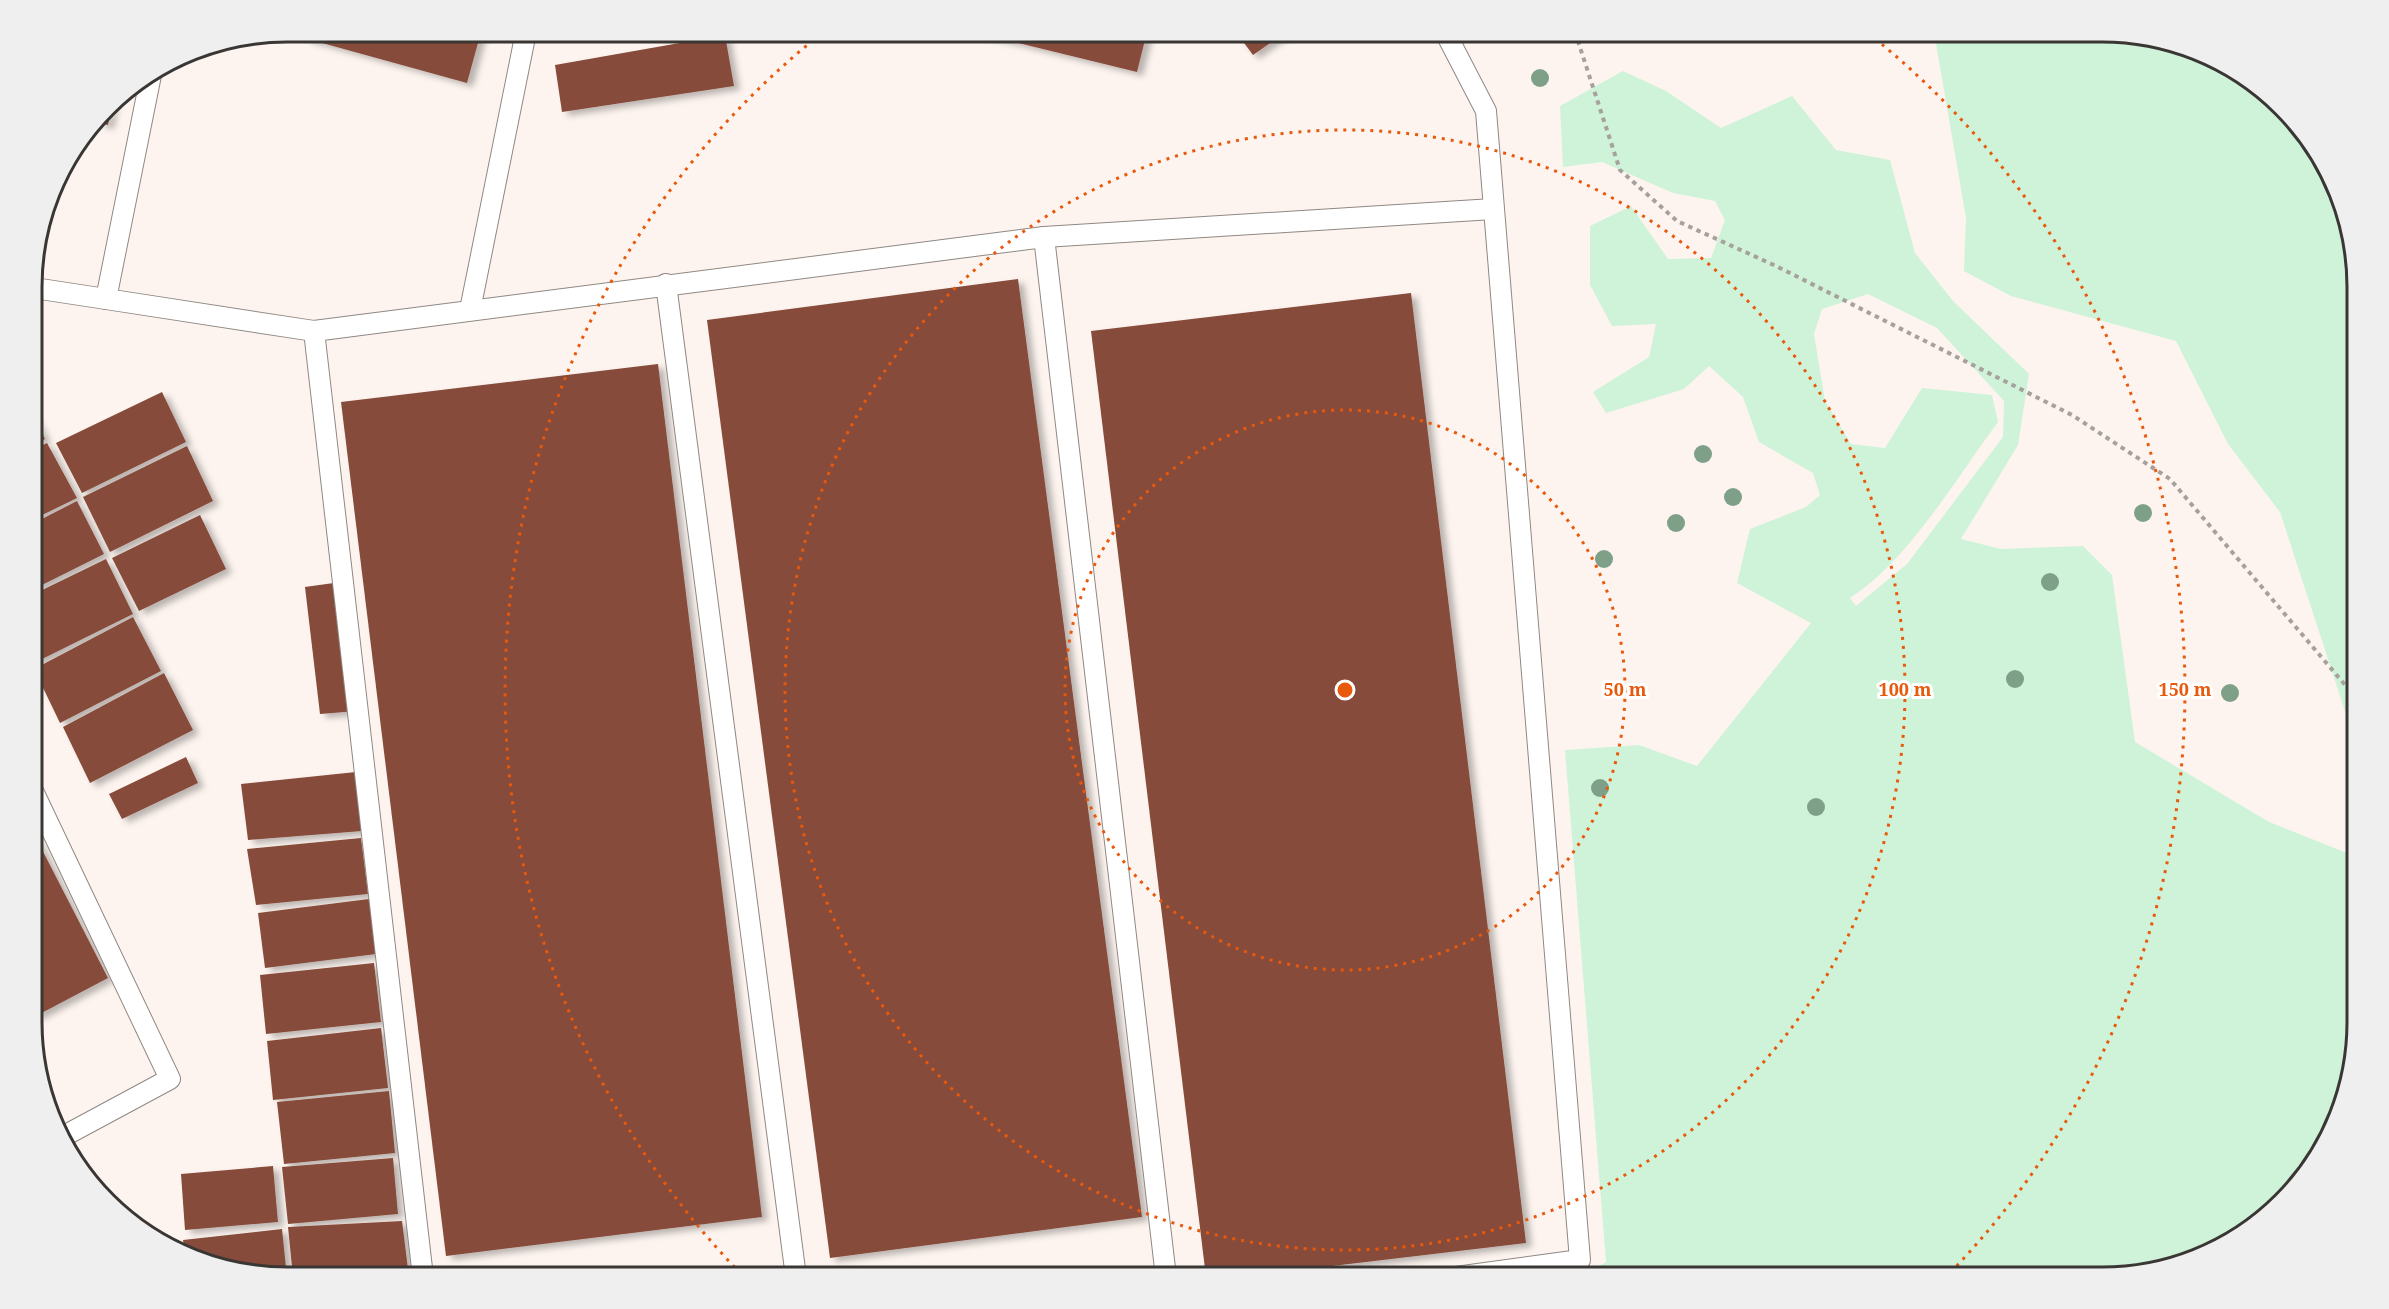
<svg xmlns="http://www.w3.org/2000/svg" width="2389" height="1309" viewBox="0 0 2389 1309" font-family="'Noto Serif',serif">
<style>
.green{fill:#cef3d9;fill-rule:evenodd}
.building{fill:#864b3a;filter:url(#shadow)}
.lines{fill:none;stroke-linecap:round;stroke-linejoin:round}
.lane-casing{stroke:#8f8883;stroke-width:22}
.path{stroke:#a7a19d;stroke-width:4;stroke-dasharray:4.5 4.5;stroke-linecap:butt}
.lane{stroke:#fff;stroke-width:20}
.tree{fill:#7ea089}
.ring{fill:none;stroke:#e8590c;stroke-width:3;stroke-dasharray:3 6}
.rim{fill:none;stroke:#393634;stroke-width:3}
.centre{fill:#e8590c;stroke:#fff;stroke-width:3}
.ring-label{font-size:18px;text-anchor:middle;font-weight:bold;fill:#e8590c;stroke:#fff;stroke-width:6;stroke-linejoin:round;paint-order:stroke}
</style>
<defs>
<filter id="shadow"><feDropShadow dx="6" dy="4" stdDeviation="3" flood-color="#0004"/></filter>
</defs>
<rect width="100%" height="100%" fill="#fdf4ef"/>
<g class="green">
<polygon points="1934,32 2102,32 2168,40 2229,66 2315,145 2344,205 2357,270 2357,748 2280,512 2228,444 2176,341 2011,296 1964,271 1966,218"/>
<path d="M1623 71 1666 91 1721 128 1792 96 1836 150 1890 160 1915 253 1953 301 2029 374 2018 445 1961 539 2001 549 2083 546 2112 575 2135 742 2269 822 2357 857V1038L2323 1149 2283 1202 2230 1243 2118 1277H1581L1606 1262 1565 750 1639 745 1697 766 1811 623 1737 583 1750 529 1806 507 1820 495 1813 473 1759 442 1743 397 1709 366 1684 389 1606 413 1593 392 1649 357 1656 324 1612 326 1590 285V226L1631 206 1668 259 1711 258 1725 220 1715 201 1673 193 1602 162 1563 167 1560 106ZM1868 294 1937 328 2004 401 2003 437 1907 564 1856 606 1850 598C1908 561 1957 477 1998 422L1992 395 1922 388 1885 448 1851 444 1825 401 1814 334 1822 309Z"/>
</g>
<g class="building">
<polygon points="306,32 481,32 467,83 304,38"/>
<polygon points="973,32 1147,32 1137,72"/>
<polygon points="1236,32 1286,32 1253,55"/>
<polygon points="725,35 734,86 562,112 555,65"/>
<polygon points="113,102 108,125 97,123"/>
<polygon points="1018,279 1142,1217 830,1258 707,320"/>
<polygon points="1411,293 1526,1243 1240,1277 1206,1277 1091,331"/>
<polygon points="658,364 762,1217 446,1256 341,402"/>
<polygon points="162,392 186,442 82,493 56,443"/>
<polygon points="34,416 45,439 34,445"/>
<polygon points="47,443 77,498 34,519 34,449"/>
<polygon points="187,446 213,501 110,552 83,497"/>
<polygon points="77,501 104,554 34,589 34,523"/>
<polygon points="200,515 226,569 139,611 112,558"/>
<polygon points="106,559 133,614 34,663 34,594"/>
<polygon points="341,582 356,711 320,714 305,587"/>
<polygon points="133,617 161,671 60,723 34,669"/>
<polygon points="164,673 193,730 90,783 63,727"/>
<polygon points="186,757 198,783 122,819 109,794"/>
<polygon points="356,772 362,831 248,840 241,784"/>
<polygon points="34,834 108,978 34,1017"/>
<polygon points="361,838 368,894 256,905 247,849"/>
<polygon points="369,899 376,954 265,968 258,913"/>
<polygon points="374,963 381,1022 266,1034 260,975"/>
<polygon points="381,1028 388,1088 273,1100 267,1041"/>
<polygon points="389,1091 395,1153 284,1164 277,1102"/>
<polygon points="393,1158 398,1214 288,1224 282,1167"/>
<polygon points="273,1166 278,1222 185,1230 181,1174"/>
<polygon points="402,1221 409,1277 293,1277 288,1227"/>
<polygon points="282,1229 287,1277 221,1269 185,1254 183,1240"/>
</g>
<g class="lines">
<defs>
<g id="lane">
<polyline points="1445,32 1486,111 1580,1260 1456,1277"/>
<polyline points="151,75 106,299 314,331"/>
<polyline points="1044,237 1493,209"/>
<polyline points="666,284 796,1277"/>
<polyline points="34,288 106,299"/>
<polyline points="470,310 526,32"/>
<polyline points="34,793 170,1079 64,1136"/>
<polyline points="423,1277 314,331 1044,237 1166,1277"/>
</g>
</defs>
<use href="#lane" class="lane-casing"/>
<polyline class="path" points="1575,32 1620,170 1677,221 1776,266 2072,415 2170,479 2357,699"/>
<use href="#lane" class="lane"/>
</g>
<g class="tree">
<circle cx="1540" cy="78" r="9"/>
<circle cx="1703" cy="454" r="9"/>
<circle cx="1733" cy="497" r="9"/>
<circle cx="2143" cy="513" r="9"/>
<circle cx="1676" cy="523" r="9"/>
<circle cx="1604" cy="559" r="9"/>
<circle cx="2050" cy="582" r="9"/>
<circle cx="2015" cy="679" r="9"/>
<circle cx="2230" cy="693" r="9"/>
<circle cx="1600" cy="788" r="9"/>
<circle cx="1816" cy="807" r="9"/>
</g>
<g class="ring">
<circle cx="1345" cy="690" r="280"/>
<circle cx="1345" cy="690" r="560"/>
<path d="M741 1274A840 840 0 0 1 822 33M1868 33A840 840 0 0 1 1949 1274"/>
</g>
<path d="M0 0H2389V1309H0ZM287 42H2102A245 245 0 0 1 2347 287V1022A245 245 0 0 1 2102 1267H287A245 245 0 0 1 42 1022V287A245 245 0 0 1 287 42Z" fill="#efefef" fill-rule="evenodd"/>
<path class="rim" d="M287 42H2102A245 245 0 0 1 2347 287V1022A245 245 0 0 1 2102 1267H287A245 245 0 0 1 42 1022V287A245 245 0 0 1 287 42Z"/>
<circle cx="1345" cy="690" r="9" class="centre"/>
<g class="ring-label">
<text x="1625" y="696">50 m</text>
<text x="1905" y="696">100 m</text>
<text x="2185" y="696">150 m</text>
</g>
</svg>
